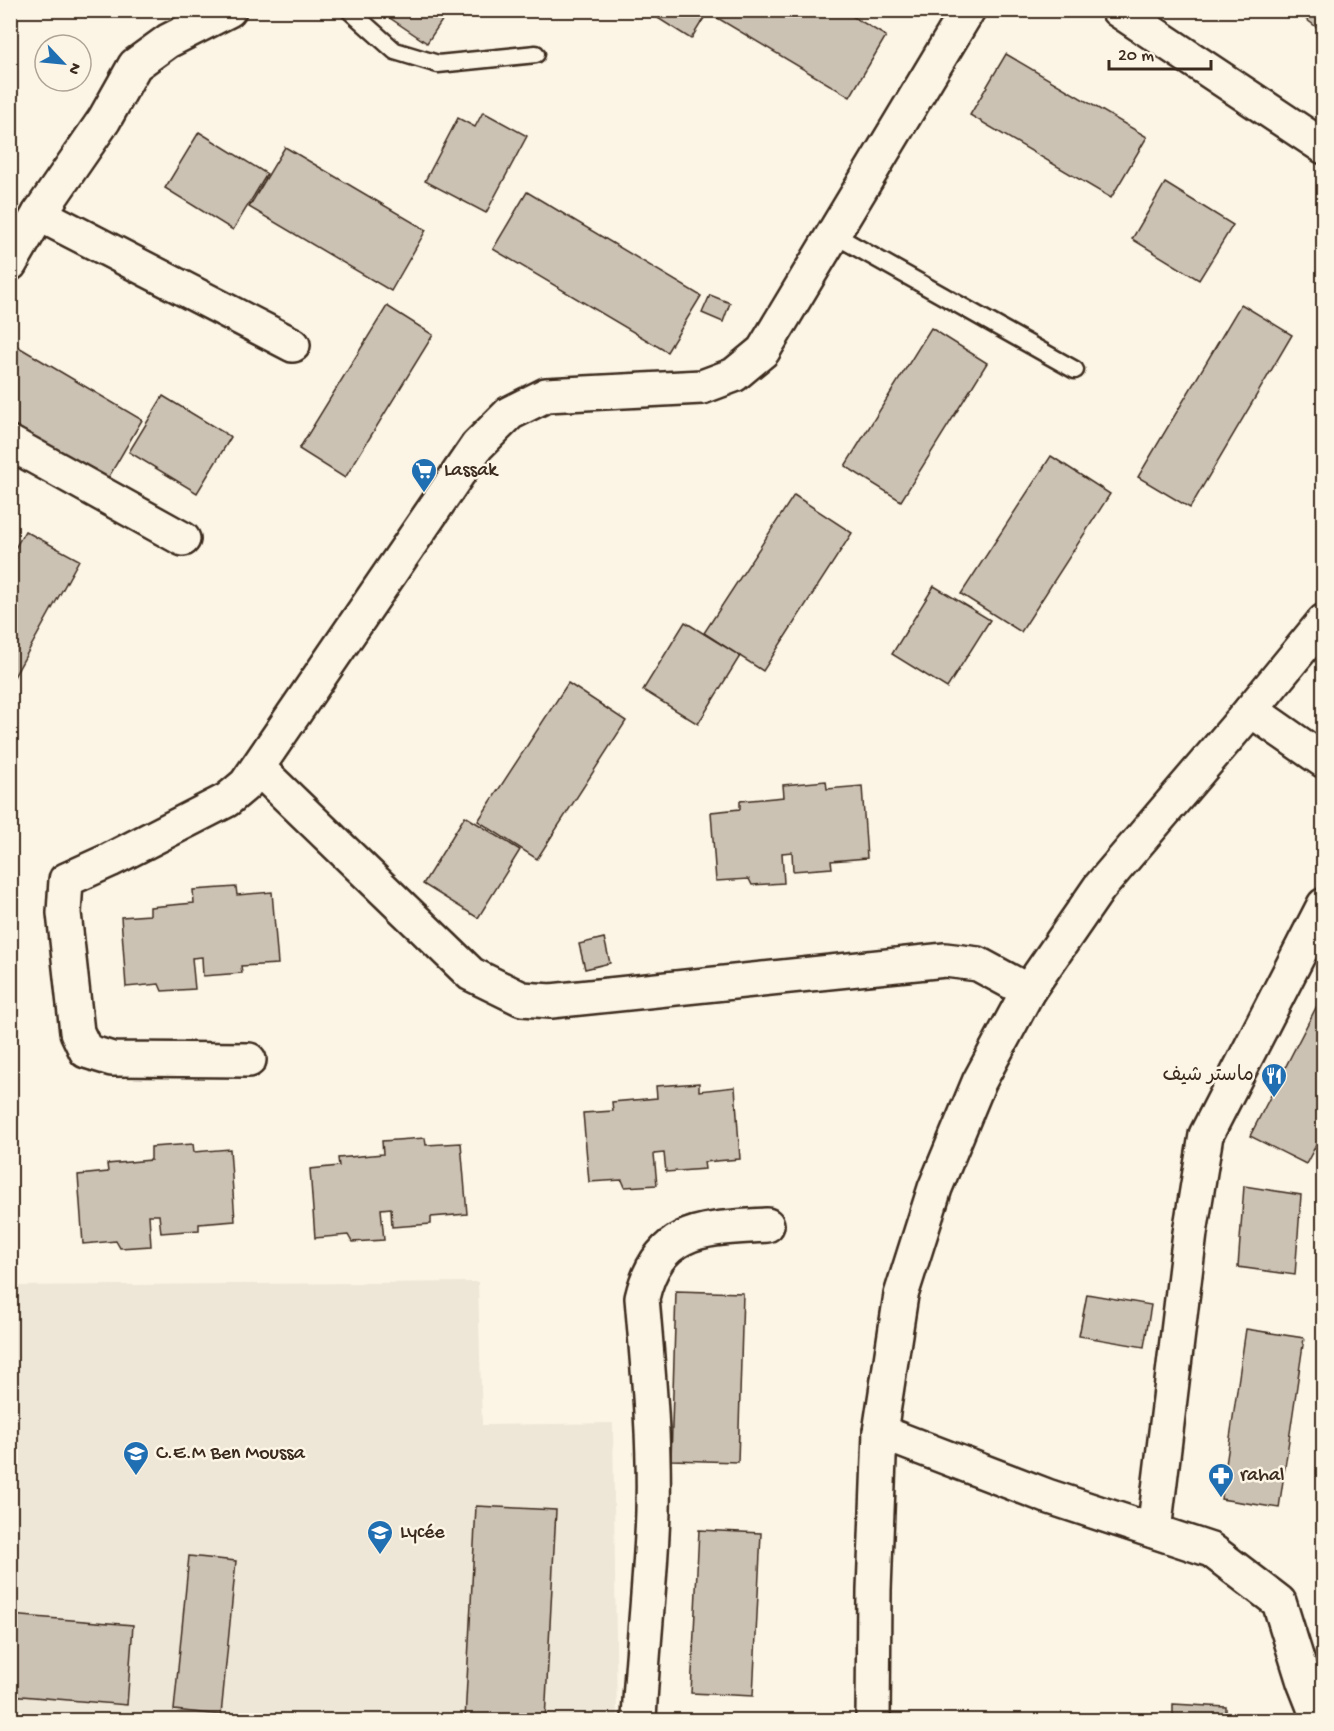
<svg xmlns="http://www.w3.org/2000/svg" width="1334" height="1731" viewBox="0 0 1334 1731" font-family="'Gochi Hand','Playpen Sans Arabic',sans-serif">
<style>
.built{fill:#eee6d6}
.building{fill:#ccc2b3;stroke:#3b2a1e;stroke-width:1.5}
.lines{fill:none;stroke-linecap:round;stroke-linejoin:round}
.lane-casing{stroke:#3b2a1e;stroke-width:21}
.street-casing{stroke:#3b2a1e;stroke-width:38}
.lane{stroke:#fcf5e5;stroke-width:16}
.street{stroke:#fcf5e5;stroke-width:33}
.labels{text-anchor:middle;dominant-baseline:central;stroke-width:5;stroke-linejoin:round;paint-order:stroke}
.poi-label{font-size:20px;fill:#3b2a1e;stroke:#fcf5e5;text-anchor:start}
</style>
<rect width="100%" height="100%" fill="#fcf5e5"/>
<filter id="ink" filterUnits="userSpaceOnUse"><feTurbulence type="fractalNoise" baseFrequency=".0167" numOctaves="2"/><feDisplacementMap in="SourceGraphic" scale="12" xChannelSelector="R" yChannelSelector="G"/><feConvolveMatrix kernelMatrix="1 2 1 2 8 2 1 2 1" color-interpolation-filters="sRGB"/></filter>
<g filter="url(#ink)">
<polygon class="built" points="478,1282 482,1425 613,1423 617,1720 11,1720 10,1286"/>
<g class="building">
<polygon points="378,10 449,10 427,43"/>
<polygon points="645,10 709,10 691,39"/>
<polygon points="711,10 842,10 886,36 850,97 709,13"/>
<polygon points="1294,10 1324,10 1324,31 1323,32"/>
<polygon points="1006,54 1147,137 1111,198 970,115"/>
<polygon points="483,112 527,136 486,213 425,181 458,118 475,127"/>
<polygon points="199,132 267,174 233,230 165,188"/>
<polygon points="285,147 426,230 391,291 249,207"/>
<polygon points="1165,183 1233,225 1199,280 1132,239"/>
<polygon points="527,192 701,296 667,352 493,249"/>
<polygon points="710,295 730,303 723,322 702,313"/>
<polygon points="1241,304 1292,335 1190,508 1138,477"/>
<polygon points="387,306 433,335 345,478 299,449"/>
<polygon points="931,328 987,363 901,501 845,466"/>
<polygon points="10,342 142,420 107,480 10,423"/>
<polygon points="163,396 231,437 197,493 129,452"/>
<polygon points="1051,456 1110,494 1021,632 961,594"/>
<polygon points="794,495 852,533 763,671 704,633"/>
<polygon points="25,531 79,560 10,684 10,557"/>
<polygon points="934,586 990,620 947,688 892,654"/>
<polygon points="685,622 740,656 698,724 643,690"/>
<polygon points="568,683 626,721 537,859 478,821"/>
<polygon points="826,781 827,789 862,786 867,858 831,861 832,868 793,871 792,852 782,853 784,883 752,885 749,879 716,881 711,812 740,809 740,801 784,797 783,785"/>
<polygon points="465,816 520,850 478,918 423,884"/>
<polygon points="236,887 237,895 272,892 278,964 241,966 242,973 203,976 202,957 192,958 195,989 162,991 159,984 126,987 121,917 150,915 150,907 194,903 193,890"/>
<polygon points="604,938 610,963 585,969 579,944"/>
<polygon points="1324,992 1324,1130 1306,1164 1250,1136"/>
<polygon points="699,1083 699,1091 735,1087 740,1159 704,1162 705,1169 666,1172 664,1153 654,1154 657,1185 625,1187 622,1180 589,1182 583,1113 613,1111 612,1102 657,1098 656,1086"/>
<polygon points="425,1138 426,1145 461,1143 467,1214 431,1217 431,1224 392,1227 391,1208 381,1209 384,1240 352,1242 348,1235 315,1238 310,1169 339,1166 338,1158 383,1154 382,1141"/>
<polygon points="193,1144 194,1152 230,1149 235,1221 199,1224 199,1230 161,1233 159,1215 149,1215 151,1246 120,1248 116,1241 83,1244 78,1175 108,1172 107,1164 151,1160 151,1147"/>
<polygon points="1244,1186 1301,1195 1295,1275 1238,1267"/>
<polygon points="676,1291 743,1293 738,1462 671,1460"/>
<polygon points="1087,1294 1151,1305 1144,1347 1079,1336"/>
<polygon points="1246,1329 1304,1338 1279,1508 1221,1499"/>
<polygon points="476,1506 556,1510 545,1720 465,1720"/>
<polygon points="699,1530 761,1533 753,1696 691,1693"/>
<polygon points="189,1556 236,1561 221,1715 174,1710"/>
<polygon points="10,1615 133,1625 127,1705 10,1695"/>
<polygon points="1173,1704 1226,1707 1226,1720 1173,1720"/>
</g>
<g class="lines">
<defs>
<g id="lane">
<polyline points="349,10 395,51 438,64 536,54"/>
<polyline points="833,234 1075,370"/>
</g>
<g id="street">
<polyline points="1118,10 1324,147"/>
<polyline points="39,214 293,345"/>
<polyline points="10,264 39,214 104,120 135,65 168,41 229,10"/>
<polyline points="10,443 183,539"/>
<polyline points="1251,710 1324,761"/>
<polyline points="258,768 471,974 522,999 551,1001 945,960 978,964 1028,991"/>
<polyline points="249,1060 112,1059 86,1051 77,1032 64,913 66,880 110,860 227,800 246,784 477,446 510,413 546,395 702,387 734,375 763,351 968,10"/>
<polyline points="880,1432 1047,1496 1211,1550 1279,1602 1304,1682 1319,1720"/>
<polyline points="1154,1531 1190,1233 1206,1135 1324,905"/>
<path d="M639 1720C642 1651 651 1581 653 1511 655 1440 648 1368 642 1298 659 1226 705 1229 767 1225"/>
<polyline points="873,1720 874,1590 880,1432 901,1295 935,1188 979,1082 1028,991 1099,888 1251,710 1324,621"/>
</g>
</defs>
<use href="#lane" class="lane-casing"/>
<use href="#street" class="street-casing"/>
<use href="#lane" class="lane"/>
<use href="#street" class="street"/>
</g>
</g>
<defs>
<symbol id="supermarket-pin" viewBox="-11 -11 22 30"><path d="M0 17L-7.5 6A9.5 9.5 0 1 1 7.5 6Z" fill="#1f6fb2" stroke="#fcf5e5"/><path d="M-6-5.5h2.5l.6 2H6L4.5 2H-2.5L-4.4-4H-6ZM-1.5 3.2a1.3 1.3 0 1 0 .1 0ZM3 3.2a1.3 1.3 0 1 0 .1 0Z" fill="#fff"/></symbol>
<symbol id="restaurant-pin" viewBox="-11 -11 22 30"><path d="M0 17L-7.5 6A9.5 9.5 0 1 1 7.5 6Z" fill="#1f6fb2" stroke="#fcf5e5"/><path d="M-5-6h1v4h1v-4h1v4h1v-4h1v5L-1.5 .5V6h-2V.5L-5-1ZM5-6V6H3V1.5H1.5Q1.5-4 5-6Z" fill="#fff"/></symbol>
<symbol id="school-pin" viewBox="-11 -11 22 30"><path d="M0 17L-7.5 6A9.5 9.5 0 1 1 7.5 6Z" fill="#1f6fb2" stroke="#fcf5e5"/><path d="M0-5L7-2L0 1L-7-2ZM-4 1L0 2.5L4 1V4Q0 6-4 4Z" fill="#fff"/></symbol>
<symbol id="pharmacy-pin" viewBox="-11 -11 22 30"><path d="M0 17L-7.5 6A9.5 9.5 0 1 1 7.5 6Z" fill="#1f6fb2" stroke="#fcf5e5"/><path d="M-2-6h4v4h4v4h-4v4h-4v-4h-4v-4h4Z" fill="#fff"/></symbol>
</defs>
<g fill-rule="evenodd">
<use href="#supermarket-pin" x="409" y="456" width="30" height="40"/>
<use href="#restaurant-pin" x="1259" y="1061" width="30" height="40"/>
<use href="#school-pin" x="121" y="1439" width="30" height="40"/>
<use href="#pharmacy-pin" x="1206" y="1461" width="30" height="40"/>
<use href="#school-pin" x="365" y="1518" width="30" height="40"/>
</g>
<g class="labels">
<g class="poi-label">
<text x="444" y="471">Lassak</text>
<text x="1254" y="1076" text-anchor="end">ماستر شيف</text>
<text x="156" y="1454">C.E.M Ben Moussa</text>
<text x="1240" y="1476">rahal</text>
<text x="400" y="1533">Lycée</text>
</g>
</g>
<rect width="1334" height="1731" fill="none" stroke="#fcf5e5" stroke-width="36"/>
<rect x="18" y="18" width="1298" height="1695" fill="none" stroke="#3b2a1e" stroke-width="2" filter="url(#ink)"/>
<g transform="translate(63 63) rotate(116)"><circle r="28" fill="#fcf5e5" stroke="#afa495" stroke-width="1.5"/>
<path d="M0-4.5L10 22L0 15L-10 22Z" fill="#1f6fb2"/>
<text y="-9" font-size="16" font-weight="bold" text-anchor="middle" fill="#3b2a1e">N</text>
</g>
<path d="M1109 60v9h102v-9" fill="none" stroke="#3b2a1e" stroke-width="3"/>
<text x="1118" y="60" font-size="18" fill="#3b2a1e" stroke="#fcf5e5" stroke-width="4.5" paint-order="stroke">20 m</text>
</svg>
